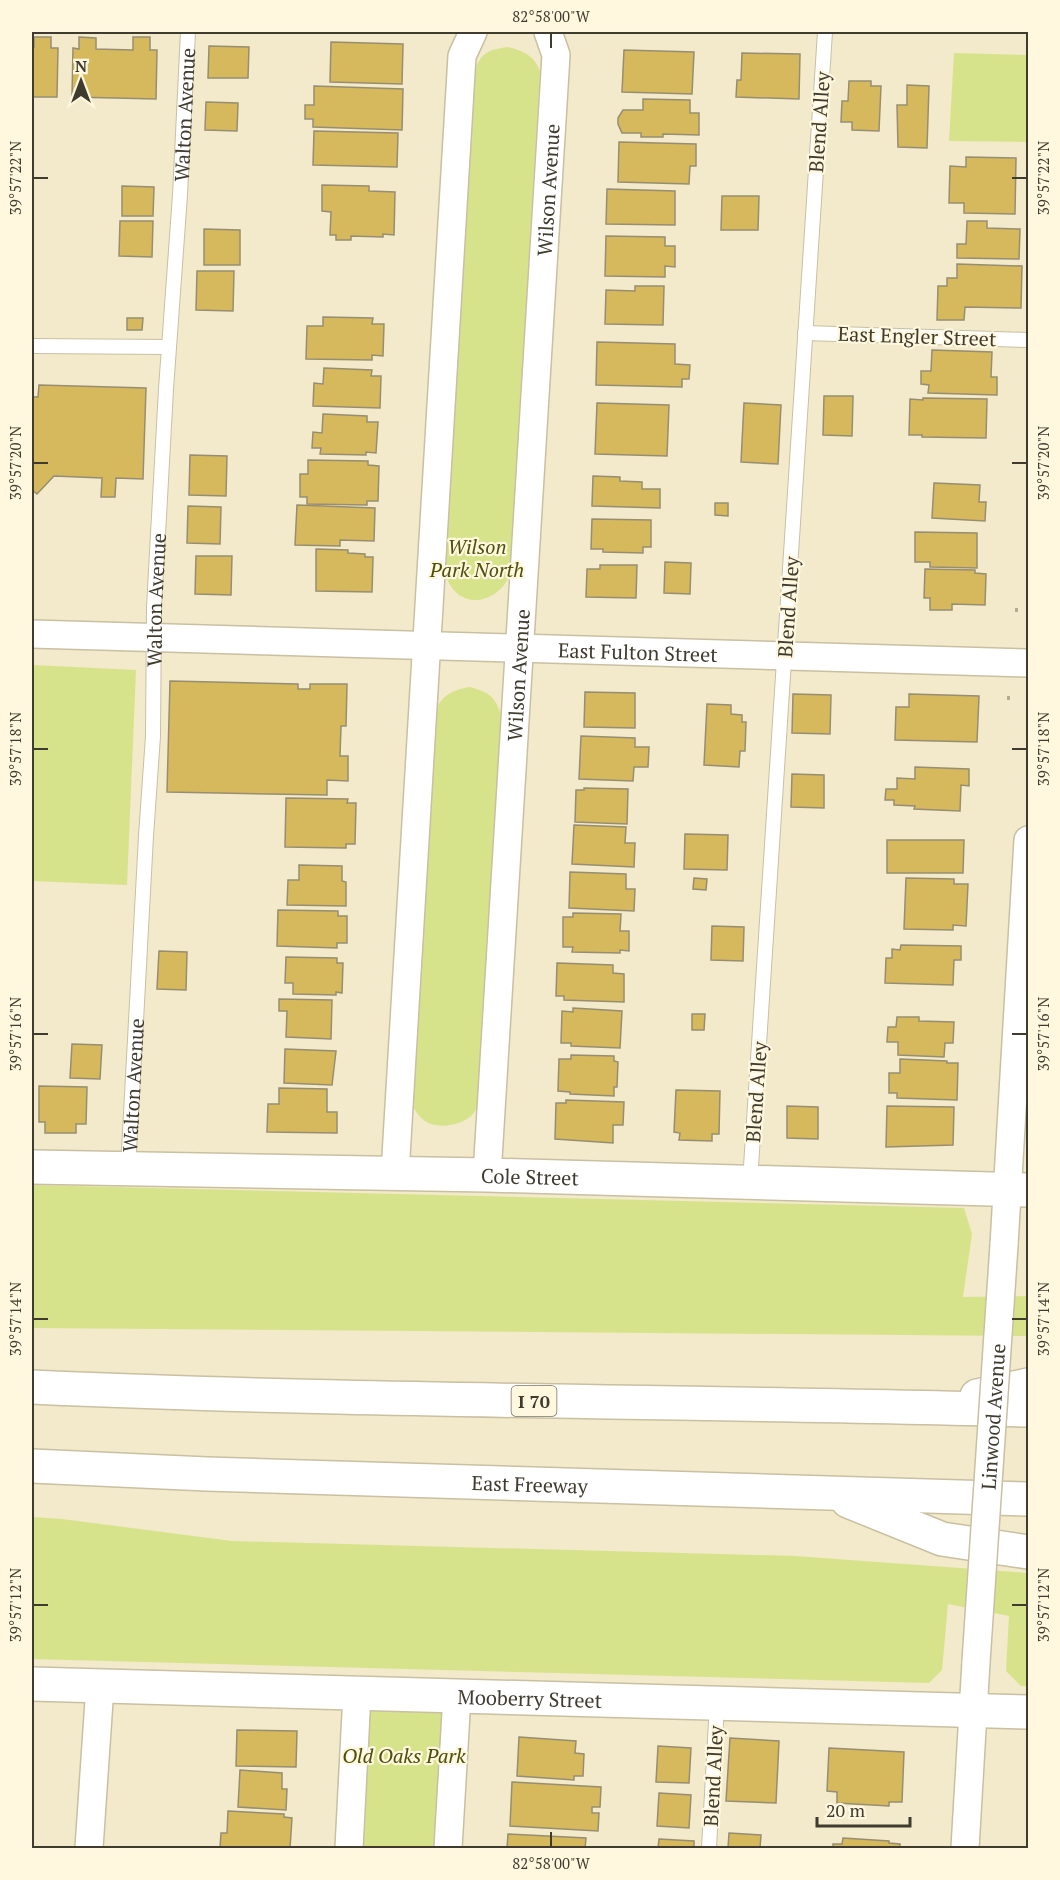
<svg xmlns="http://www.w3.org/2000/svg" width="1060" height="1880" viewBox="0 0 1060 1880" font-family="'PT Serif',serif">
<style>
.green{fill:#d7e38b}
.building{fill:#d6b95d;stroke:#978e72;stroke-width:1.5}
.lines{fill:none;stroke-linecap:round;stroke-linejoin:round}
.lane-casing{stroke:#c9c0a2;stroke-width:16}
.street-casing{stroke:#c9c0a2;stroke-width:30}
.secondary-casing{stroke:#c9c0a2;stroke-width:36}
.highway-casing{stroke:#c9c0a2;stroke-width:36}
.path{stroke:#b2aa93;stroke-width:4;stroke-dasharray:3 3;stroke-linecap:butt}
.lane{stroke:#fff;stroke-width:14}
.street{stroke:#fff;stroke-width:27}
.secondary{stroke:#fff;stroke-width:33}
.highway{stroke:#fff;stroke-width:33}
.street-bridge-casing{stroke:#c9c0a2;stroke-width:30;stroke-linecap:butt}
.street-bridge{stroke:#fff;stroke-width:27}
.ticks{fill:none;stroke:#3f3b2f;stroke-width:2}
.labels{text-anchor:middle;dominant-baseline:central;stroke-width:4.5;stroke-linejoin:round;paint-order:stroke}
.shield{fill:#fff7de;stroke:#797364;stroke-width:1.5}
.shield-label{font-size:18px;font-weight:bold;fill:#3f3b2f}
.street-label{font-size:20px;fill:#3f3b2f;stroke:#fff7de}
.park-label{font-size:20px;font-style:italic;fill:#4b510c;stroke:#fff7de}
.neatline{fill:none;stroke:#3f3b2f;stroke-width:2}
.ticks-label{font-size:15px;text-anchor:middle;fill:#3f3b2f}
</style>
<rect width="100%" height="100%" fill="#f3e9cb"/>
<g class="green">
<path d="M508 47C523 51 534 55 540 71L510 575C498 602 464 611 449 583 446 578 445 573 443 569L473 76C480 54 485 50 508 47Z"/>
<polygon points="954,53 1028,55 1028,142 949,141"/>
<polygon points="32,665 136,670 127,885 32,881"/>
<path d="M470 687C491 693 495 697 502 717L480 1101C478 1105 476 1110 473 1114 464 1125 437 1130 425 1121 418 1116 414 1109 411 1102L436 709C444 694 453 690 470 687Z"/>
<polygon points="32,1185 964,1208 972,1234 963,1297 1028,1296 1028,1336 32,1328"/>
<polygon points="32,1517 62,1519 232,1541 795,1556 1028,1573 1028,1686 1021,1686 1006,1671 1009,1616 948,1604 942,1670 929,1683 32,1659"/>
<polygon points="364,1704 451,1707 442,1848 356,1848"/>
</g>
<g class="building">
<polygon points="34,37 51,37 51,48 58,48 57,97 32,97 32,47 34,47"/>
<polygon points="79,37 96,38 96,49 133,50 133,37 150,37 150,50 157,50 156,99 72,97 73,48 79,49"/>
<polygon points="331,42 403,44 402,84 330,82"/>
<polygon points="209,46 249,47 248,78 208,78"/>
<polygon points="624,50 694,52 692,94 622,92"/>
<polygon points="742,53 800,54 799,99 736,97 737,80 741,80"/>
<polygon points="849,81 871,81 871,86 881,86 879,131 852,130 852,122 841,122 842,101 848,101"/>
<polygon points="907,85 929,86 927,148 898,147 897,105 907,105"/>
<polygon points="314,86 403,89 402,130 313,127 313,119 305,119 305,105 314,105"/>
<polygon points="643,99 690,100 690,113 699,113 699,135 663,134 663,137 641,137 641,133 622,133 618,124 618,118 623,110 643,110"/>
<polygon points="206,102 238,103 237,131 205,130"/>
<polygon points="314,131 398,133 397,167 313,165"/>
<polygon points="619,142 696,144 696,166 690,166 689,184 618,182"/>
<polygon points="966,157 1016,158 1015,214 964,213 964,203 949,203 950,166 966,167"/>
<polygon points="322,185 369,186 369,191 395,192 394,235 383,234 383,237 351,236 351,240 336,240 336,235 330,235 331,212 322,211"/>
<polygon points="122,186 154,187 153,216 122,216"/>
<polygon points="607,189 675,191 675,225 606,224"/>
<polygon points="722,196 759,196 758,230 721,230"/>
<polygon points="120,221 153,221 152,257 119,256"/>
<polygon points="967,221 987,221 987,228 1020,229 1019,259 957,258 957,244 966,244"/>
<polygon points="204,229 240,230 240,265 204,265"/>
<polygon points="606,236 665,237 665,246 675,246 675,267 665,266 665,277 605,276"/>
<polygon points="957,264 1022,266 1021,308 965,307 964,320 937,320 938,286 947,286 947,278 957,278"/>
<polygon points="197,271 234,271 233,311 196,310"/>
<polygon points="635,286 664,286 663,325 605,324 606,290 635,291"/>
<polygon points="323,317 373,318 372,324 384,324 383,356 372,355 372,360 306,359 307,326 323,326"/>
<polygon points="127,318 143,318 142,330 127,330"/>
<polygon points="597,342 675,344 675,364 690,365 689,379 682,379 682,387 596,385"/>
<polygon points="932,350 992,352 991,377 997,377 997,395 928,393 929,385 921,384 921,371 931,371"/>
<polygon points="324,368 372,370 371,376 381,376 380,408 313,406 314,383 323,384"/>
<polygon points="39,385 146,388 143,479 116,478 115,497 101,497 102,478 54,476 37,494 32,490 32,397 38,397"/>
<polygon points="824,396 853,396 852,436 823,435"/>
<polygon points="923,398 987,399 986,438 922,437 922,435 909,435 910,399 923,400"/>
<polygon points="597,403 669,405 667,456 595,454"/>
<polygon points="744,403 781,405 778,464 741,462"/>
<polygon points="323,414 367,416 367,422 378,422 376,453 366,452 366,455 320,454 321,448 312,448 313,432 322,433"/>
<polygon points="190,455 227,456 226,496 189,495"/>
<polygon points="308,460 368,461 368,465 379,466 378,501 367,501 367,505 307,504 307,497 300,497 300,474 308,474"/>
<polygon points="593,476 620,477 620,481 642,482 642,489 660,489 660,508 592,506"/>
<polygon points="934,483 980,485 979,502 986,502 985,521 932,518"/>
<polygon points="715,503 728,503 728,516 715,515"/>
<polygon points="297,505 375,508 374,541 340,540 340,546 295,545"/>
<polygon points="188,506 221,507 220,544 187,543"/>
<polygon points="592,519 651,520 651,547 643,547 643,553 603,552 603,549 591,549"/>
<polygon points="915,532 977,533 977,568 930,567 930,562 915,562"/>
<polygon points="316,549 348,550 348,553 365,554 365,557 373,557 372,592 316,591"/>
<polygon points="196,556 232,556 231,595 195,594"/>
<polygon points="665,562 691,563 690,594 664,593"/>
<polygon points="600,565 637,565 636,598 586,597 587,569 600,569"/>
<polygon points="925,569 975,570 975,573 986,574 985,605 952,604 952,610 930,610 930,598 924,598"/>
<polygon points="170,681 298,684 298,689 310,689 310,684 347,684 346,726 341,726 340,756 348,756 348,781 327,780 327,795 167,792"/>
<polygon points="585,692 635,693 635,728 584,727"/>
<polygon points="793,694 831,695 830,734 792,733"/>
<polygon points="909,694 979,696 977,742 895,740 896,707 909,707"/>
<polygon points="707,704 731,705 731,714 742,715 742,722 746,722 745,751 740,751 739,767 704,765"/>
<polygon points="581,736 635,738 635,747 649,747 648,767 634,767 633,781 579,779"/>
<polygon points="915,767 969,769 969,786 961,785 960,811 914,809 915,806 894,805 894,800 885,800 886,789 897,789 897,778 915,779"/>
<polygon points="792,774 824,775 824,808 791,807"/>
<polygon points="584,788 628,789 627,824 575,822 576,790 584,790"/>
<polygon points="286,798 348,799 347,803 356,803 355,844 346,844 346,848 285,847"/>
<polygon points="574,825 626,827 625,843 635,843 634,867 572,864"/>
<polygon points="685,834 728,835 727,870 684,869"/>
<polygon points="887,840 964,840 963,873 887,873"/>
<polygon points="299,865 342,866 342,881 346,882 346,906 287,905 288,880 299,880"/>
<polygon points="570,872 626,874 626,889 635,889 634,911 569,908"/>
<polygon points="694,878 707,879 706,890 693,889"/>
<polygon points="906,878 954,879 954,884 968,884 966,926 953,925 953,930 904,929"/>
<polygon points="278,910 338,911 338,916 347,916 347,943 337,943 337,948 277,946"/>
<polygon points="573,913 621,914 620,931 629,931 629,951 620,950 620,953 572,952 573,947 563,947 563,917 573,917"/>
<polygon points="712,926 744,927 743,961 711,960"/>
<polygon points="901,945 961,946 961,960 954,960 953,985 885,983 886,958 892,958 892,949 900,950"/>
<polygon points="159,951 187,952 186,990 157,989"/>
<polygon points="286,957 337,958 337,963 343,963 342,993 336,992 336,995 293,994 293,983 285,983"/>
<polygon points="557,963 613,965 613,973 624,974 624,1002 564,1000 564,996 556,996"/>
<polygon points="279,999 332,1000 331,1039 286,1037 287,1011 279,1011"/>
<polygon points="573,1008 622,1011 620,1048 571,1046 571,1043 561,1043 562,1011 573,1012"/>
<polygon points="692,1014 705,1014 704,1030 692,1030"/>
<polygon points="897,1017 919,1017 919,1021 954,1022 953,1043 945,1043 944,1057 898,1055 898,1042 887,1042 888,1027 896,1027"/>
<polygon points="72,1044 102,1045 100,1079 70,1078"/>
<polygon points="285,1049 336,1051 332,1085 284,1083"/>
<polygon points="571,1055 614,1056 614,1061 618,1062 617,1087 614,1087 614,1096 570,1094 570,1092 558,1091 559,1059 571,1059"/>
<polygon points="900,1059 947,1061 947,1063 958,1063 957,1100 897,1098 897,1093 889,1093 889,1073 900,1073"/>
<polygon points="39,1086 87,1087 86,1124 76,1124 76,1133 45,1133 45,1122 39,1122"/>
<polygon points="279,1088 327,1089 327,1112 337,1112 337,1133 267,1132 268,1104 279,1104"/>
<polygon points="676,1090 720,1091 719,1134 712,1134 712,1141 679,1140 680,1133 674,1132"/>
<polygon points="566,1100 624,1102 623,1125 613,1125 613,1143 555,1139 556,1103 566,1103"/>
<polygon points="787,1106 818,1107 818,1139 787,1138"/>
<polygon points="887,1106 954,1107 953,1145 886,1147"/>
<polygon points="237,1730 297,1731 296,1767 236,1766"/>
<polygon points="519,1737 576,1741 575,1753 584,1754 583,1776 574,1776 574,1780 517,1776"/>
<polygon points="730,1738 779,1741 776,1803 726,1801"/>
<polygon points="658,1746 691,1748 689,1783 656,1782"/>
<polygon points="829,1748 904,1752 902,1802 889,1802 889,1806 837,1803 837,1792 827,1791"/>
<polygon points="240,1770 282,1773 282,1789 287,1789 286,1810 238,1807"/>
<polygon points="512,1782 601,1787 600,1807 592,1807 592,1813 599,1813 598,1831 510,1826"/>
<polygon points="659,1793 691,1795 689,1828 657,1826"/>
<polygon points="228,1811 284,1814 284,1817 292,1818 290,1848 220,1848 221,1833 227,1833"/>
<polygon points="729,1833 761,1835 760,1848 728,1848"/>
<polygon points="508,1834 586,1838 585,1848 507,1848"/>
<polygon points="843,1838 889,1841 889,1843 900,1844 900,1848 833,1848 833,1844 842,1844"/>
<polygon points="659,1839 694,1841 694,1848 658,1848"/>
</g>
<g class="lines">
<defs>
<g id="lane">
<polyline points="805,333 1028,340"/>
<polyline points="32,346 168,347"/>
<path id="s1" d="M128 1169 146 836 153 736 154 607 166 389 180 195 188 32"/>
<polyline points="750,1182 825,32"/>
<polyline points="709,1848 717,1704"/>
</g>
<g id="street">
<path id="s2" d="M32 634 1028 663"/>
<polyline points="395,1173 462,56 473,32"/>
<path id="s3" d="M487 1175 556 55 548 32"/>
<polyline points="1004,1245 1028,840"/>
<polyline points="89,1848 100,1686"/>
<polyline points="349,1848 357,1694"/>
<polyline points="448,1848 457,1696"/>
<polyline points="965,1848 976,1662"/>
</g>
<g id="secondary">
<path id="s4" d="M32 1167 487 1175 1028 1190"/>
<path id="s5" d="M32 1684 1028 1712"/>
</g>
<g id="highway">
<path d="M32 1387C364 1402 696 1401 1028 1410"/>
<polyline points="977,1396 1028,1385"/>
<path id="s6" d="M32 1466 207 1474 1028 1499"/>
<polyline points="848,1501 942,1539 1028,1552"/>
</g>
</defs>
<use href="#lane" class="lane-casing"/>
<use href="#street" class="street-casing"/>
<use href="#secondary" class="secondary-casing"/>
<use href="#highway" class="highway-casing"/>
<g class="path">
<polyline points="1015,610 1019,610"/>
<polyline points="1007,698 1012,698"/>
</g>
<use href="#lane" class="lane"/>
<use href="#street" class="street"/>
<use href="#secondary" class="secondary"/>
<use href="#highway" class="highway"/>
<defs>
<g id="street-bridge">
<path id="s7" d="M976 1662 1004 1245"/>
</g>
</defs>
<use href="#street-bridge" class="street-bridge-casing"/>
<use href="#street-bridge" class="street-bridge"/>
</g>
<path class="ticks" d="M551 33V48M33 178H48M1012 178H1027M33 463H48M1012 463H1027M33 749H48M1012 749H1027M33 1034H48M1012 1034H1027M33 1319H48M1012 1319H1027M33 1605H48M1012 1605H1027M551 1832V1847"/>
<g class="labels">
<rect class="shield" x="511.5" y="1386" width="45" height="30" rx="4.5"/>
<g class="shield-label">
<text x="534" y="1401">I 70</text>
</g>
<g class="street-label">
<text stroke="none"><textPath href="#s1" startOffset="1056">Walton Avenue</textPath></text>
<text transform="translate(819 122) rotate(-86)">Blend Alley</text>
<text stroke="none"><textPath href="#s3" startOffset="987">Wilson Avenue</textPath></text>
<text transform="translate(917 336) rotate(2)">East Engler Street</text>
<text stroke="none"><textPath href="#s1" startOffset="570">Walton Avenue</textPath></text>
<text transform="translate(788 607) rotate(-86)">Blend Alley</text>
<text stroke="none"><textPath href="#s2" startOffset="606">East Fulton Street</textPath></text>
<text stroke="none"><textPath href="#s3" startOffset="501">Wilson Avenue</textPath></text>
<text stroke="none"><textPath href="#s1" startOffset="84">Walton Avenue</textPath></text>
<text transform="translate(756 1092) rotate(-86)">Blend Alley</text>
<text stroke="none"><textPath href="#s4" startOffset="498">Cole Street</textPath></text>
<text stroke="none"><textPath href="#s7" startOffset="246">Linwood Avenue</textPath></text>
<text stroke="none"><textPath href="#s6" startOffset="498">East Freeway</textPath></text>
<text stroke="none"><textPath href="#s5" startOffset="498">Mooberry Street</textPath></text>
<text transform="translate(713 1776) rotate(-87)">Blend Alley</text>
</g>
<g class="park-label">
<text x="477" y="546">Wilson<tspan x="477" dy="23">Park North</tspan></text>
<text x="404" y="1755">Old Oaks Park</text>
</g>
</g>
<rect width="1060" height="1880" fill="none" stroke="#fff7de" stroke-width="66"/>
<g transform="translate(81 81)" stroke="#fff7de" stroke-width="4.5" paint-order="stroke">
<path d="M0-4.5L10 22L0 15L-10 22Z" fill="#3f3b2f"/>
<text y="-9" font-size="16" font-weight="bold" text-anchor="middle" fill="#3f3b2f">N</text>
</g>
<path d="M817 1817v9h93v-9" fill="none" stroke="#3f3b2f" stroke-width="3"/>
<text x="826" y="1817" font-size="18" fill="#3f3b2f" stroke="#fff7de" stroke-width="4.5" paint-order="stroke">20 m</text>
<rect x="33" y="33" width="994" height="1814" class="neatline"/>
<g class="ticks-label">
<text x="551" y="22">82°58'00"W</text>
<text transform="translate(16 178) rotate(-90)" y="5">39°57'22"N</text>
<text transform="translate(1044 178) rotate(-90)" y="5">39°57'22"N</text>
<text transform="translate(16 463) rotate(-90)" y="5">39°57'20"N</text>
<text transform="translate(1044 463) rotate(-90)" y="5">39°57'20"N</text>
<text transform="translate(16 749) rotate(-90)" y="5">39°57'18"N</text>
<text transform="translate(1044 749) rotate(-90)" y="5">39°57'18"N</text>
<text transform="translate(16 1034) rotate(-90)" y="5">39°57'16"N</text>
<text transform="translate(1044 1034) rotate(-90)" y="5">39°57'16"N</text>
<text transform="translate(16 1319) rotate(-90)" y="5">39°57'14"N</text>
<text transform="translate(1044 1319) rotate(-90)" y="5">39°57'14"N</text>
<text transform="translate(16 1605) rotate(-90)" y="5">39°57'12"N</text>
<text transform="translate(1044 1605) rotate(-90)" y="5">39°57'12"N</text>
<text x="551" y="1869">82°58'00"W</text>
</g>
</svg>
